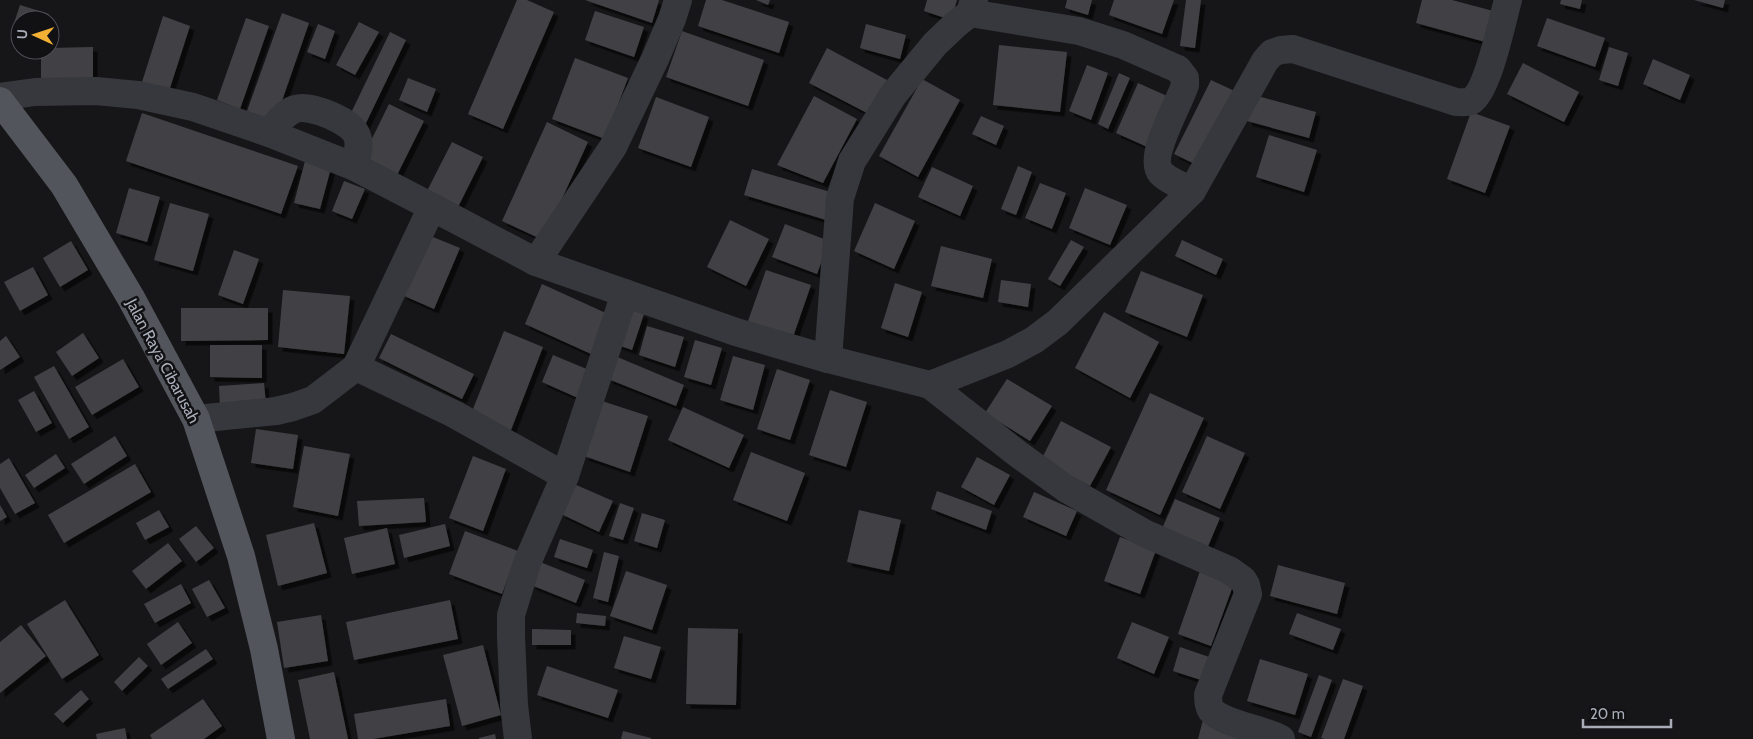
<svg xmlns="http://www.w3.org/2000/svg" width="1753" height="739" viewBox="0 0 1753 739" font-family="Cabin,sans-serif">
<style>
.building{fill:#404145;filter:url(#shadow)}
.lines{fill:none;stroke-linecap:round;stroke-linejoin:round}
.minor{stroke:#37383d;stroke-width:28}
.major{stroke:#53555c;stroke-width:28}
.labels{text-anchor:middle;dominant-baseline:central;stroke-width:5;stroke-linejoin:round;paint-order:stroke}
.street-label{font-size:16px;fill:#a8adb8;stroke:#111113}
</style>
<defs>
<filter id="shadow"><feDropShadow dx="4.5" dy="4.5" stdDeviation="0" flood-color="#0009"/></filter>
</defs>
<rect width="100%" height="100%" fill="#161618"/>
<g class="building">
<polygon points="517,0 527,0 554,12 503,129 468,114"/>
<polygon points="585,0 659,0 652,23"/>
<polygon points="706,0 722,0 789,22 779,53 698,26"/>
<polygon points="756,0 770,0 768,5"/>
<polygon points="927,0 957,0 951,20 924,11"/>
<polygon points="1067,0 1092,0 1088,15 1065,8"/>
<polygon points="1114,0 1174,0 1162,34 1109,15"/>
<polygon points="1186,0 1201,0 1195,48 1180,46"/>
<polygon points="1422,0 1452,0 1497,12 1489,43 1416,23"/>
<polygon points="1561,0 1582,0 1580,9 1560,4"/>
<polygon points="1694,0 1725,0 1723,8"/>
<polygon points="20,5 49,14 47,20 20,20 20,31 12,29"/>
<polygon points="595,11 644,27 634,57 585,40"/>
<polygon points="282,13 309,23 275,121 247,111"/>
<polygon points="163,16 190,26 169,91 142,82"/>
<polygon points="246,18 269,26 240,109 217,100"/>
<polygon points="1547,18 1605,38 1595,67 1537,46"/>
<polygon points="359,22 379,32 355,75 336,65"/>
<polygon points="318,24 335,31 325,59 307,52"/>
<polygon points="866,24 906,35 900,59 860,48"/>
<polygon points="682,31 764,60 748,106 666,77"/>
<polygon points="390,32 406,40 365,125 349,117"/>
<polygon points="999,45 1067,52 1060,112 993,105"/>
<polygon points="93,47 93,89 41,90 41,50 50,50 50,48"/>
<polygon points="1609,47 1628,53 1618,86 1599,80"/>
<polygon points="827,48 887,80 869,114 809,83"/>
<polygon points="575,58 628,78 605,139 552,119"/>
<polygon points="1653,59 1690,75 1680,100 1643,84"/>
<polygon points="1523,63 1579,92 1564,122 1507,94"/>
<polygon points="1087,65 1108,73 1091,120 1069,111"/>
<polygon points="1119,73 1130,78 1108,129 1098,124"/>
<polygon points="408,78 436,89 427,112 399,100"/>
<polygon points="922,79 960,100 918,177 879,156"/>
<polygon points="1211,80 1239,93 1201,167 1174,154"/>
<polygon points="1138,83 1176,100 1154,150 1116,133"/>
<polygon points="1254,95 1316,112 1309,138 1247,121"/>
<polygon points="814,96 857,119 823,183 777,165"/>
<polygon points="656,97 709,117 691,167 638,148"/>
<polygon points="389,104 424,121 394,181 360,163"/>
<polygon points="1471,112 1510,126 1485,193 1447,179"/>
<polygon points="142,113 298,166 281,214 126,161"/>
<polygon points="981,116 1004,126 996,145 972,134"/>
<polygon points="547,122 588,142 543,240 502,221"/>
<polygon points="1269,135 1317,150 1304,192 1256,177"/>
<polygon points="452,142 483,157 458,207 427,191"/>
<polygon points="305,161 331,168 320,209 294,203"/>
<polygon points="1018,166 1032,172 1016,215 1001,209"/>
<polygon points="932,167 973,186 960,216 918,197"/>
<polygon points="752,169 834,193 826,220 744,195"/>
<polygon points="344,181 365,189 352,219 332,211"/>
<polygon points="1040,183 1066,193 1052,229 1025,218"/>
<polygon points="129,188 160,197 147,242 116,233"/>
<polygon points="1085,188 1127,205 1110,245 1069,228"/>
<polygon points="170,203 209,214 193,271 154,260"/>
<polygon points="875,203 915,221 894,269 854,251"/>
<polygon points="730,220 769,239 746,286 707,267"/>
<polygon points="785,224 829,241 817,274 772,257"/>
<polygon points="428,235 460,248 434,309 402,295"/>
<polygon points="1071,240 1084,247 1060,286 1048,279"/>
<polygon points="1182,240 1223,259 1216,275 1175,256"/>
<polygon points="71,241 88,270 60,287 43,258"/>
<polygon points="941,246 992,259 983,298 931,286"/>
<polygon points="234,250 259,259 243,304 218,295"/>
<polygon points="33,267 48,295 20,311 4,282"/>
<polygon points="766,270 811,285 793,337 748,321"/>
<polygon points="1141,271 1203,295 1187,337 1125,312"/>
<polygon points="1001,280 1031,284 1028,307 998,302"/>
<polygon points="895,283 922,292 908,337 881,328"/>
<polygon points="542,284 608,314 591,354 525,324"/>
<polygon points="283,290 350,296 344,354 278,347"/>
<polygon points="181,308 268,308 268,340 181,341"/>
<polygon points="626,308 644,314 632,350 615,344"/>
<polygon points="1104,312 1159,342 1130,398 1075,368"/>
<polygon points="647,326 684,337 675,367 639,355"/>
<polygon points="504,331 543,347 511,430 471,414"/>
<polygon points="83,333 99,358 72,376 56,352"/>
<polygon points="391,334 474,374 462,399 379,358"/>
<polygon points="6,336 20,357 0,370 0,341"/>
<polygon points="695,340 722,348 711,385 684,377"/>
<polygon points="210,345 262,345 262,378 210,377"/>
<polygon points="553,355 589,370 578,398 542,382"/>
<polygon points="615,356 684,385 676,406 608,379"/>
<polygon points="733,356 765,365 753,410 720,400"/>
<polygon points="123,359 139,387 92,415 75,387"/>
<polygon points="54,366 89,427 69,439 34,377"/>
<polygon points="777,369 810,380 790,440 757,429"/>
<polygon points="1007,379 1052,406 1030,441 985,413"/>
<polygon points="264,383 266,404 220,408 219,386"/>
<polygon points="830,390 867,402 846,467 809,455"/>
<polygon points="34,391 52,423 36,432 18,400"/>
<polygon points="1150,393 1204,418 1160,515 1106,490"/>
<polygon points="602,401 648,416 630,472 584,456"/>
<polygon points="683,407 744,435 729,468 668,440"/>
<polygon points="1061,421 1111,447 1090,486 1041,460"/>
<polygon points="256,429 298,435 293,469 251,463"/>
<polygon points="115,436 127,456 84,484 71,464"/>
<polygon points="1207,436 1245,453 1220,509 1182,492"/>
<polygon points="304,446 350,454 338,516 293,507"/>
<polygon points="751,452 805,473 787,521 733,500"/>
<polygon points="56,454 65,468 34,488 25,475"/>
<polygon points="473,456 506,469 483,531 449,518"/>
<polygon points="977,457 1010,475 994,505 961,487"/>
<polygon points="9,458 35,503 15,514 0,488 0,464"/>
<polygon points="135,464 151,492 64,543 48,515"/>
<polygon points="574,484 613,501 599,532 561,514"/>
<polygon points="937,491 992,511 986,530 931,509"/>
<polygon points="1034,492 1077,511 1066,536 1023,517"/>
<polygon points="424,498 426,522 359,526 357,501"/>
<polygon points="1175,499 1220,518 1206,551 1161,531"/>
<polygon points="620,503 634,508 623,540 609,536"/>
<polygon points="0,505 7,517 0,521"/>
<polygon points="159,510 169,527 145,540 136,523"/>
<polygon points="859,510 901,520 889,571 847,562"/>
<polygon points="642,513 665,520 657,548 634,541"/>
<polygon points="314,523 327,573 278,586 266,535"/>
<polygon points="445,524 450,546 404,558 399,535"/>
<polygon points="196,526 214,548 196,562 179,539"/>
<polygon points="387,528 395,564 352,574 344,538"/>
<polygon points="465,531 518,551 502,594 449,574"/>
<polygon points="1120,537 1156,550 1140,594 1104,581"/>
<polygon points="560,539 593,550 587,568 554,557"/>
<polygon points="168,543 182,561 146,589 132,571"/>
<polygon points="604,552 619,556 608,602 593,598"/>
<polygon points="540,562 585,580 576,603 531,585"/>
<polygon points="1278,565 1345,583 1337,614 1270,596"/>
<polygon points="626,571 667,585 652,630 610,616"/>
<polygon points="1200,571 1234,583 1211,646 1178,634"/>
<polygon points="209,580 225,608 207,617 192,589"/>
<polygon points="181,584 191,603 155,623 144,604"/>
<polygon points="65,600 99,655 62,679 27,624"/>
<polygon points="450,600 458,639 354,660 346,622"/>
<polygon points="577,613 606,616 605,626 576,623"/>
<polygon points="1297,613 1341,629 1333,650 1289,634"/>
<polygon points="321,615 328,661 284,668 277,622"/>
<polygon points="178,622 192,643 161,665 147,644"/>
<polygon points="1132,622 1169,637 1154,674 1117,658"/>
<polygon points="21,625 46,656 0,693 0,642"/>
<polygon points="688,628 738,629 736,705 686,704"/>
<polygon points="532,629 571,630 571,645 532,645"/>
<polygon points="624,636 661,647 651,679 614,668"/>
<polygon points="483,645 501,715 462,726 443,655"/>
<polygon points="1180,647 1215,659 1207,682 1173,671"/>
<polygon points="206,649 213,659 168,689 161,679"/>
<polygon points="139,657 148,666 122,691 114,682"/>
<polygon points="1260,659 1308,674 1295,715 1247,701"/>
<polygon points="547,666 618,690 608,718 537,695"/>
<polygon points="334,672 348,739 310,739 298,680"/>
<polygon points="1319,675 1332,680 1311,737 1298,732"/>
<polygon points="1343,679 1363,686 1344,739 1325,739 1321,738"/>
<polygon points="81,690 89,699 63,723 54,714"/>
<polygon points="203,699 222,726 204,739 152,739 150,735"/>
<polygon points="446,699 450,726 373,739 358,739 354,714"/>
<polygon points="1204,716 1250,739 1198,739"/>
<polygon points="125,728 127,739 97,739 96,734"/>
<polygon points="623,731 651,738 651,739 621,739"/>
<polygon points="495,734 496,739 479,739 479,738"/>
</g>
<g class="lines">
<g class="minor">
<path d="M970 13 1079 31 1123 45 1178 69 1185 78V85C1179 104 1147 157 1161 173 1168 181 1183 186 1192 191"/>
<polyline points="0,97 35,92 96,91 138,95 193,107 269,133 355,167 432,207"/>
<path d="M269 133C276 124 284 113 295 109 310 104 352 121 357 136 361 145 356 158 355 167"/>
<polyline points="536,262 613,147 655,59 672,19 678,0"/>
<polyline points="828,359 840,198 852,161 893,95 935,44 955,25 970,13 974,0"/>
<polyline points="356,367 454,414 565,476"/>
<path d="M930 385 1018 454 1065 488 1144 533 1229 570 1243 580 1246 585 1248 594 1208 695C1208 700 1208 705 1211 710 1224 725 1263 728 1281 739"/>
<path d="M196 419 276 411 293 407 313 400 356 367 432 207 536 262 736 332 828 359 930 385 1008 354 1034 340 1058 322 1192 191 1265 61 1272 53 1281 50 1293 49 1456 102C1461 102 1466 103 1471 101 1488 91 1502 21 1508 0"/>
<polyline points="518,739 514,705 511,636 511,615 527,563 565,476 625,293"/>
</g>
<polyline class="major" points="0,101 64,185 131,298 196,419 241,556 264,649 281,739"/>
</g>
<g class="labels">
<g class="street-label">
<text transform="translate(163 361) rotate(62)">Jalan Raya Cibarusah</text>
</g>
</g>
<g transform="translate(35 35) rotate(273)"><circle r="24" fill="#111113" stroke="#4d4f55"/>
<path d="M0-4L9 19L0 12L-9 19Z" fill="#f2b134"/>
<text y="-8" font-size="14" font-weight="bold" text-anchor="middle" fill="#a8adb8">U</text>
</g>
<path d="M1583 719v8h88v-8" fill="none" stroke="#a8adb8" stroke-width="2.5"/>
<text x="1590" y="719" font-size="15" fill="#a8adb8" stroke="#111113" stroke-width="4" paint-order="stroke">20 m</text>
</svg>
